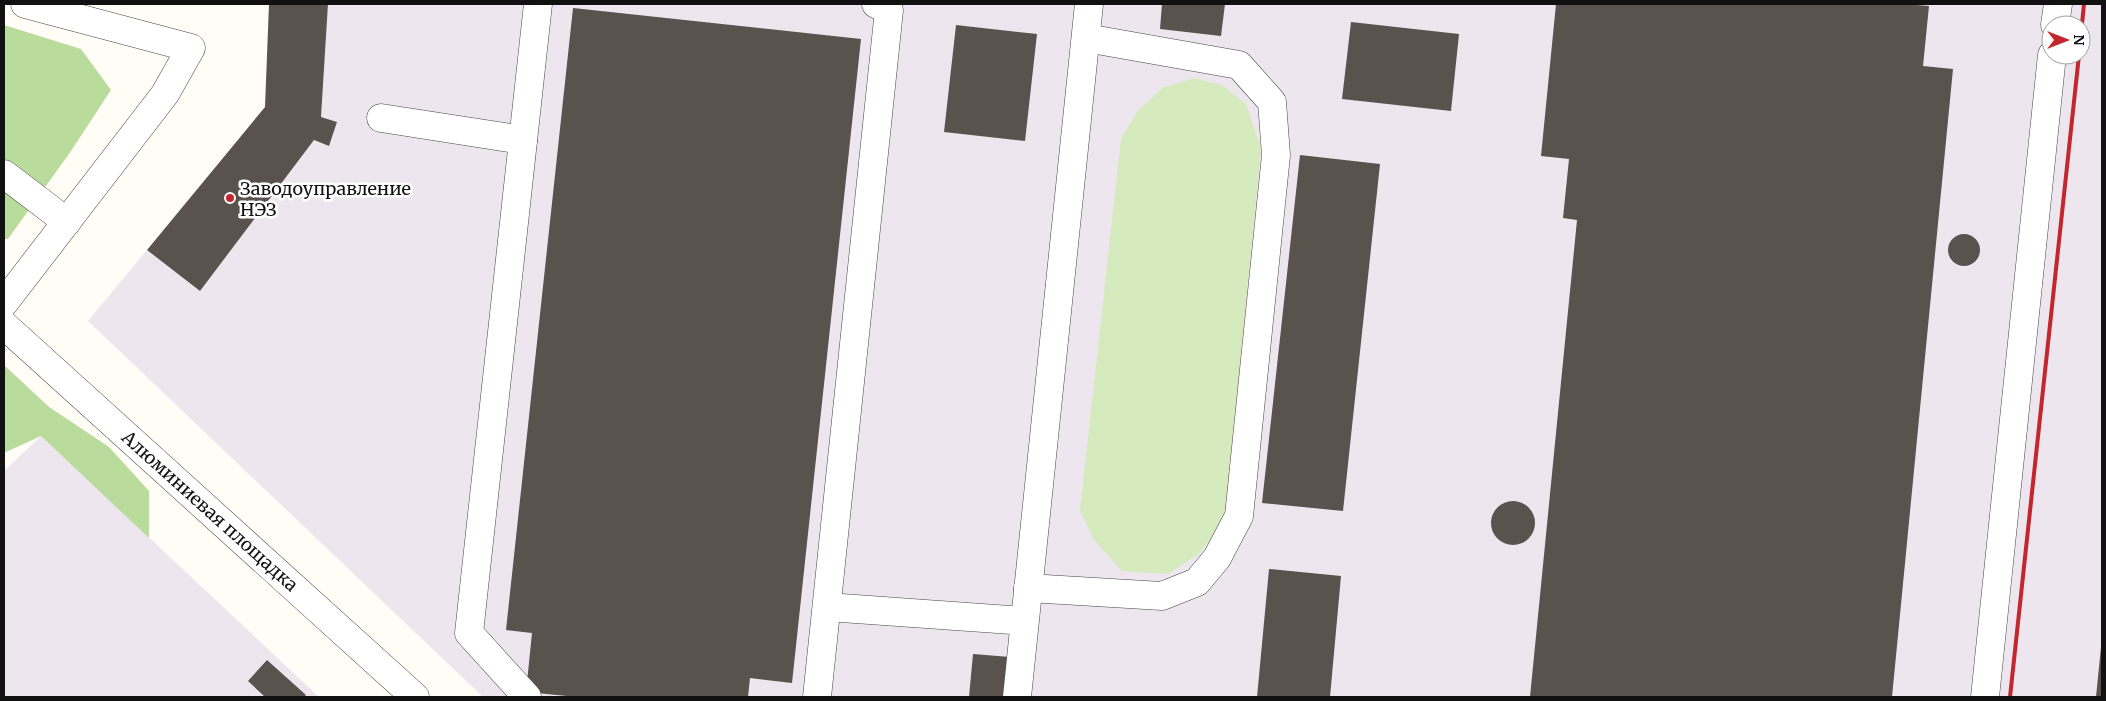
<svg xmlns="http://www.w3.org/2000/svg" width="2106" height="701" viewBox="0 0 2106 701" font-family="Merriweather,serif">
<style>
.industrial{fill:#eee6ef;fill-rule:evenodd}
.green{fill:#d5ebbd}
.forest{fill:#b9dc9c}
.building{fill:#5a524d}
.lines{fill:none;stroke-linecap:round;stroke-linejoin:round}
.minor-casing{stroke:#444;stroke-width:29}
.minor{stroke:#fff;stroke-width:28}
.rail{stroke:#c4262e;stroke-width:4}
.poi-dot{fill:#c4262e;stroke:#fff;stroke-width:2}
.labels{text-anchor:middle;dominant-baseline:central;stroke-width:5;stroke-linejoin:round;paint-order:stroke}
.poi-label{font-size:18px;fill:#111;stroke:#fff;text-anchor:start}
.street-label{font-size:18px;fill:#111;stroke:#fff}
</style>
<rect width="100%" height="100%" fill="#fffdf5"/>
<g class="industrial">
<path d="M328 4H2102V697H483L88 321 147 250 200 291 314 140 329 146 337 122 321 117ZM2051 25H2081V55H2051Z"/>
<polygon points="41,436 319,697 4,697 4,471"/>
</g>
<polygon class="green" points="1194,78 1222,85 1246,104 1261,148 1225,520 1199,554 1168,574 1122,571 1094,540 1080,510 1121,139 1137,112 1162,88"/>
<g class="forest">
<polygon points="4,25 81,49 111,90 71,151 8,239 4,239"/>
<polygon points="4,365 49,407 109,447 149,491 149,538 41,436 4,453"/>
</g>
<g class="building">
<polygon points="269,4 328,4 321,117 337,122 329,146 314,140 200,291 147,250 265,107"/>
<polygon points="1162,4 1225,4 1221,36 1160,29"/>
<polygon points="1556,4 1904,4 1929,6 1923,66 1953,69 1892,697 1530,697 1577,220 1563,218 1569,159 1541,156"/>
<polygon points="573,8 861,39 792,683 750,678 748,697 577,697 526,692 532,633 506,630"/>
<polygon points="1351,22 1459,34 1451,111 1342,99"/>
<polygon points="956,25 1037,34 1025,141 944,132"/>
<polygon points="1300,155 1380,164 1343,511 1262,503"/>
<circle cx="1964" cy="250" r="16"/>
<circle cx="1513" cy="523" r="22"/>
<polygon points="1269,569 1341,576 1330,697 1257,697"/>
<polygon points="2101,647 2102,697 2096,697"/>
<polygon points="973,654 1010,657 1006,697 969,697"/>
<polygon points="267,660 306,695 304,697 265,697 248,681"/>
</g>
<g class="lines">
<defs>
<g id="minor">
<polyline points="2055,25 2058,4"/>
<polyline points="381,118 523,140"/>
<polyline points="4,174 67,222"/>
<polyline points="4,303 165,94 191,48 25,4"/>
<polyline points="4,325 415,697"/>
<polyline points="1028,588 1162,596 1197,582 1217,558 1239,516 1276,155 1272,102 1239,65 1086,38"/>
<polyline points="827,607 1024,621"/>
<polyline points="527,697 469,633 538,4"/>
<polyline points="817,697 889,10 876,4"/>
<polyline points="1017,697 1089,4"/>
<polyline points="1985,697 2052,55"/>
</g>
</defs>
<use href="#minor" class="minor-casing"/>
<use href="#minor" class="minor"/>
<g class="rail">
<polyline points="2081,34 2084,4"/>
<polyline points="2010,697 2079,55"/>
</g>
</g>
<circle class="poi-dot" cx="230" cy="198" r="5"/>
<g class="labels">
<g class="poi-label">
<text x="240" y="188">Заводоуправление<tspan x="240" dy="21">НЭЗ</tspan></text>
</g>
<g class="street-label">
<text transform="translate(210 511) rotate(42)">Алюминиевая площадка</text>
</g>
</g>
<rect width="2106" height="701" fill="none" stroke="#111111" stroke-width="10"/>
<g transform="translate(2066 40) rotate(90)"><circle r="24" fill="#ffffff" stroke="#a0a0a0"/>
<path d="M0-4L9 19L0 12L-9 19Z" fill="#c4262e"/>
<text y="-8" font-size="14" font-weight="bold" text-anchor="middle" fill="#111111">N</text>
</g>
</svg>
